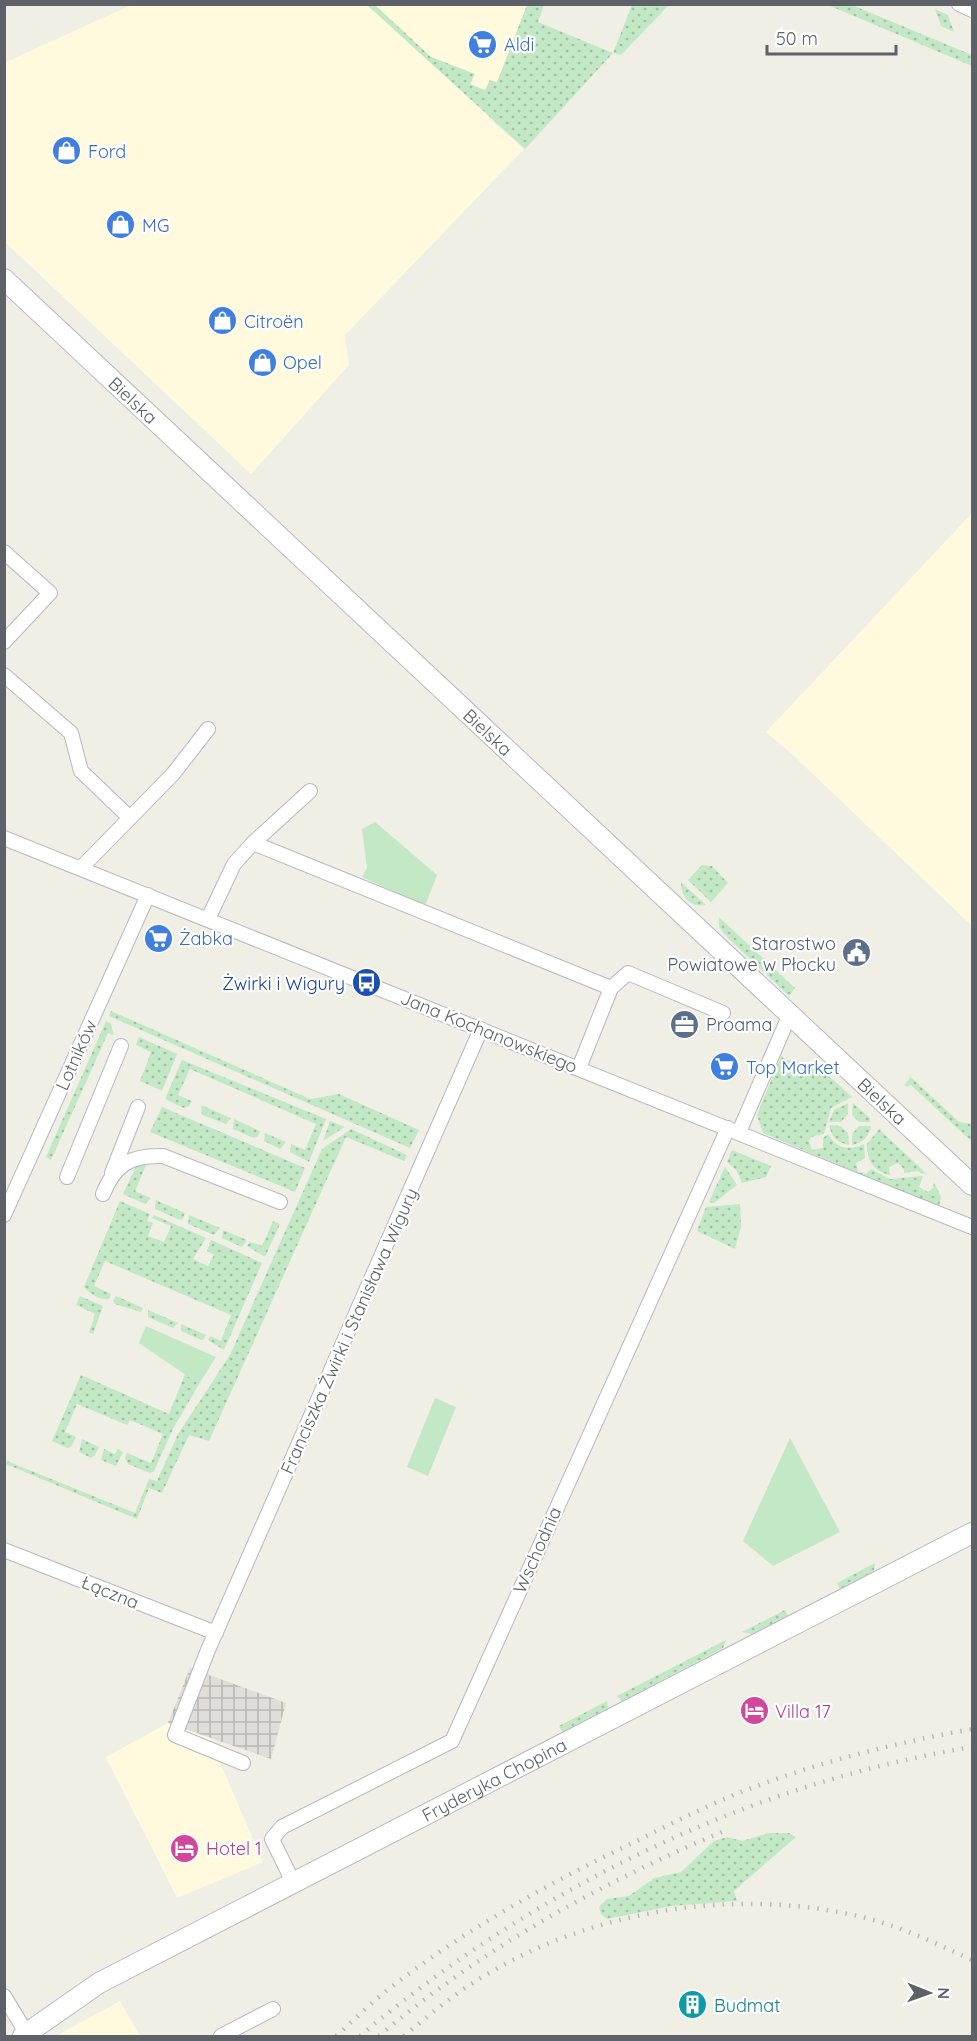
<svg xmlns="http://www.w3.org/2000/svg" width="977" height="2041" viewBox="0 0 977 2041" font-family="Quicksand,sans-serif">
<style>
.commercial{fill:#fff9dd}
.industrial{fill:url(#industrial-grid)}
.grass{fill:url(#grass-dots)}
.park{fill:#c2e8c5}
.lines{fill:none;stroke-linecap:round;stroke-linejoin:round}
.street-casing{stroke:#b7b8bd;stroke-width:16}
.secondary-casing{stroke:#b7bac0;stroke-width:22}
.street{stroke:#fff;stroke-width:14}
.secondary{stroke:#fff;stroke-width:20}
.rail{stroke:#b7b8b8;stroke-width:4.5;stroke-dasharray:1.5 8;stroke-linecap:butt}
.labels{text-anchor:middle;dominant-baseline:central;stroke-width:4.5;stroke-linejoin:round;paint-order:stroke}
.shop-label{font-size:18px;fill:#366cbe;stroke:#fff;text-anchor:start}
.street-label{font-size:18px;fill:#5e6167;stroke:#fff}
.service-label{font-size:18px;fill:#4e5e75;stroke:#fff;text-anchor:end}
.transit-label{font-size:18px;fill:#164399;stroke:#fff;text-anchor:end}
.hotel-label{font-size:18px;fill:#b23c85;stroke:#fff;text-anchor:start}
.culture-label{font-size:18px;fill:#0d838f;stroke:#fff;text-anchor:start}
</style>
<defs>
<pattern id="industrial-grid" width="8" height="8" patternUnits="userSpaceOnUse" patternTransform="scale(1.5)"><rect width="8" height="8" fill="#dfded8"/><path d="M0 4h8M4 0v8" fill="none" stroke="#b8b7b3"/></pattern>
<pattern id="grass-dots" width="8" height="8" patternUnits="userSpaceOnUse" patternTransform="scale(1.5)"><rect width="8" height="8" fill="#c2e8c5"/><path d="M2 2h.1M6 6h.1" fill="none" stroke="#a1bfa4" stroke-width="1.8" stroke-linecap="round"/></pattern>
</defs>
<rect width="100%" height="100%" fill="#f0efe6"/>
<g class="commercial">
<polygon points="131,5 535,5 489,119 524,149 345,335 349,365 251,474 5,242 4,63"/>
<polygon points="972,513 972,926 795,757 766,732"/>
<polygon points="168,1723 209,1737 263,1862 177,1898 106,1757"/>
<polygon points="120,2001 140,2036 56,2036"/>
</g>
<polygon class="industrial" points="190,1668 286,1703 271,1759 168,1723"/>
<g class="grass">
<polygon points="367,5 375,5 431,57 475,74 470,84 485,90 490,80 497,82 527,5 544,5 538,22 613,53 632,5 669,5 621,55 613,53 525,149"/>
<polygon points="828,5 852,5 972,55 972,66"/>
<polygon points="935,9 948,15 954,32 941,26"/>
<polygon points="702,865 712,866 728,883 711,902 688,880"/>
<path d="M681 882 706 905C690 908 681 897 681 882Z"/>
<polygon points="719,917 795,988 789,996 728,938 719,927"/>
<polygon points="111,1011 310,1099 339,1094 419,1130 410,1148 109,1016"/>
<polygon points="106,1021 111,1024 114,1035 108,1033 51,1160 46,1157"/>
<polygon points="139,1037 177,1054 162,1091 140,1081 151,1052 136,1045"/>
<path d="M781 1056 787 1060 817 1065 852 1097 831 1108 824 1134 811 1137 809 1141 812 1150 823 1148V1138L828 1134C836 1149 850 1151 864 1144L865 1158 856 1163 858 1172 866 1174 871 1169 890 1179 923 1176 919 1187 928 1192 933 1188 934 1182 941 1197 939 1207 763 1133 757 1115Z"/>
<polygon points="182,1060 326,1119 309,1162 290,1152 291,1144 305,1150 316,1124 190,1069 178,1095 192,1101 189,1106 184,1108 165,1099"/>
<polygon points="911,1077 959,1122 972,1124 972,1142 911,1085 907,1087 904,1085"/>
<polygon points="848,1103 848,1114 841,1122 829,1122 834,1110"/>
<polygon points="853,1103 870,1118 870,1122 859,1122 852,1115"/>
<polygon points="201,1105 231,1118 226,1124 202,1115"/>
<polygon points="162,1107 305,1168 295,1192 150,1132"/>
<polygon points="234,1119 260,1131 258,1136 254,1138 233,1129"/>
<polygon points="330,1121 345,1127 323,1141"/>
<path d="M829 1125 840 1126 848 1133 849 1145C837 1143 831 1136 829 1125Z"/>
<path d="M859 1126H871C869 1137 862 1143 852 1145V1134Z"/>
<path d="M880 1128 881 1131 928 1175 917 1171 904 1173V1169L898 1163 889 1167 890 1175C873 1171 867 1160 867 1144Z"/>
<polygon points="351,1129 407,1155 404,1161 346,1137 209,1441 189,1435 162,1493 149,1488 137,1519 6,1464 7,1461 135,1513 149,1479 157,1481 178,1434 230,1355 322,1149"/>
<polygon points="265,1133 286,1142 280,1149 264,1141"/>
<polygon points="732,1150 771,1166 766,1177 742,1183 737,1171 727,1162"/>
<polygon points="138,1162 146,1165 135,1191 151,1198 145,1204 123,1194"/>
<polygon points="725,1167 737,1185 714,1203 709,1202"/>
<polygon points="156,1200 185,1213 183,1219 180,1220 155,1209"/>
<path d="M120 1201 150 1214 147 1221 153 1223 148 1236 164 1242 171 1226 152 1218 154 1215 206 1238 193 1259 208 1266 214 1255 207 1251 211 1240 262 1263 224 1350 208 1340 210 1336 221 1341 231 1315 105 1261 94 1286 111 1294 109 1299C100 1300 90 1294 84 1287Z"/>
<polygon points="740,1204 741,1227 735,1249 697,1231 706,1207"/>
<polygon points="189,1215 220,1228 214,1235 188,1224"/>
<polygon points="273,1221 280,1224 265,1257 247,1246 250,1242 262,1246"/>
<polygon points="223,1230 247,1240 242,1247 222,1238"/>
<polygon points="80,1296 103,1306 93,1334 89,1333 95,1314 76,1305"/>
<polygon points="116,1296 143,1308 141,1312 115,1304 113,1301"/>
<polygon points="148,1310 178,1323 173,1328 148,1317"/>
<polygon points="181,1324 206,1335 204,1339 201,1340 181,1331"/>
<polygon points="185,1374 199,1384 173,1429 154,1471 150,1473 128,1464 125,1459 127,1453 151,1463 163,1434 130,1420 127,1425 77,1404 65,1432 76,1437 71,1447 67,1448 52,1441 81,1375 169,1414"/>
<polygon points="82,1439 99,1447 95,1455 91,1458 79,1452"/>
<polygon points="104,1449 115,1454 118,1449 123,1452 116,1466 101,1460"/>
<polygon points="875,1563 874,1571 840,1589 837,1583"/>
<polygon points="785,1610 788,1616 752,1634 742,1632"/>
<polygon points="726,1640 723,1648 622,1701 617,1696"/>
<polygon points="607,1701 608,1708 562,1732 559,1726"/>
<polygon points="769,1833 789,1833 796,1837 734,1891 737,1901 671,1906 607,1919 601,1914 599,1907 607,1899 629,1896 654,1878 681,1872 714,1841 727,1837 742,1841"/>
</g>
<g class="park">
<polygon points="375,822 437,875 425,906 362,877 367,868 362,829"/>
<polygon points="146,1326 216,1357 199,1384 139,1343"/>
<polygon points="435,1398 456,1407 428,1476 407,1467"/>
<polygon points="790,1438 840,1532 773,1566 743,1541"/>
</g>
<g class="lines">
<defs>
<g id="street">
<polyline points="959,4 972,10"/>
<polyline points="4,552 50,593 4,642"/>
<polyline points="4,675 71,733 81,771 130,818"/>
<polyline points="4,838 972,1227"/>
<polyline points="253,843 611,988"/>
<polyline points="81,868 173,774 208,729"/>
<polyline points="208,919 234,864 253,843 310,791"/>
<polyline points="579,1068 611,988 628,973 723,1013"/>
<polyline points="739,1132 790,1014"/>
<polyline points="112,1173 138,1107"/>
<polyline points="67,1177 121,1046"/>
<path d="M103 1194C115 1164 131 1155 163 1156L280 1202"/>
<polyline points="4,1215 148,895"/>
<polyline points="4,1550 216,1633"/>
<polyline points="243,1763 175,1735 208,1650 481,1029"/>
<polyline points="293,1882 272,1839 282,1827 452,1741 728,1128"/>
<polyline points="4,1996 27,2034"/>
<polyline points="221,2036 273,2009"/>
</g>
<g id="secondary">
<path id="s1" d="M4 279 972 1185"/>
<path id="s2" d="M23 2036 99 1983 972 1533"/>
</g>
</defs>
<use href="#street" class="street-casing"/>
<use href="#secondary" class="secondary-casing"/>
<use href="#street" class="street"/>
<use href="#secondary" class="secondary"/>
<g class="rail">
<path d="M336 2036C354 2020 371 2003 390 1988 461 1933 538 1889 618 1850 659 1830 699 1809 741 1792 815 1763 894 1743 972 1729"/>
<path d="M360 2036C534 1889 747 1784 972 1747"/>
<path d="M379 2036C484 1947 602 1882 729 1829"/>
<path d="M404 2036C427 2017 450 1997 476 1981 586 1911 731 1887 858 1916 898 1925 935 1943 972 1960"/>
</g>
</g>
<defs>
<symbol id="supermarket-disc" viewBox="-11 -11 22 22"><circle r="9.5" fill="#3f7fe0" stroke="#fff"/><path d="M-6-5.5h2.5l.6 2H6L4.5 2H-2.5L-4.4-4H-6ZM-1.5 3.2a1.3 1.3 0 1 0 .1 0ZM3 3.2a1.3 1.3 0 1 0 .1 0Z" fill="#fff"/></symbol>
<symbol id="shop-disc" viewBox="-11 -11 22 22"><circle r="9.5" fill="#3f7fe0" stroke="#fff"/><path d="M-5-2.5h2.3a2.7 3.5 0 0 1 5.4 0H5L5.5 6h-11ZM-1.5-2.5h3a1.5 2.3 0 0 0-3 0Z" fill="#fff"/></symbol>
<symbol id="civic-disc" viewBox="-11 -11 22 22"><circle r="9.5" fill="#5c6f8a" stroke="#fff"/><path d="M-.6-6.5H3V-4.5H.6V-3L4-1V1h2V6H-6V1h2V-1L-.6-3ZM-1.2 2.5V6h2.4V2.5Z" fill="#fff"/></symbol>
<symbol id="bus-disc" viewBox="-11 -11 22 22"><circle r="9.5" fill="#1a4fb4" stroke="#fff"/><path d="M-5-6H5V4H4V6H2V4H-2V6H-4V4H-5ZM-3.5-4V0h7V-4ZM-3.5 1.2v1.5H-2V1.2ZM2 1.2v1.5H3.5V1.2Z" fill="#fff"/></symbol>
<symbol id="office-disc" viewBox="-11 -11 22 22"><circle r="9.5" fill="#5c6f8a" stroke="#fff"/><path d="M-6-3h4V-5.5h4V-3h4V5H-6ZM-1-4.5V-3h2v-1.5ZM-6 0V1H6V0Z" fill="#fff"/></symbol>
<symbol id="hotel-disc" viewBox="-11 -11 22 22"><circle r="9.5" fill="#d1479c" stroke="#fff"/><path d="M-6-4.5h1.5V1H6V5H4.5V3h-9V5H-6ZM-4 0a1.8 1.8 0 1 1 3.6 0ZM.5 0V-2.5h3Q6-2.5 6 0Z" fill="#fff"/></symbol>
<symbol id="building-disc" viewBox="-11 -11 22 22"><circle r="9.5" fill="#0f9aa8" stroke="#fff"/><path d="M-4-6H4V6H1V3H-1V6H-4ZM-2.5-4.3h1.7v1.8h-1.7ZM.8-4.3h1.7v1.8H.8ZM-2.5-1h1.7V.8h-1.7ZM.8-1h1.7V.8H.8Z" fill="#fff"/></symbol>
</defs>
<g fill-rule="evenodd">
<use href="#supermarket-disc" x="466" y="28" width="33" height="33"/>
<use href="#shop-disc" x="50" y="134" width="33" height="33"/>
<use href="#shop-disc" x="104" y="208" width="33" height="33"/>
<use href="#shop-disc" x="206" y="304" width="33" height="33"/>
<use href="#shop-disc" x="246" y="346" width="33" height="33"/>
<use href="#supermarket-disc" x="142" y="922" width="33" height="33"/>
<use href="#civic-disc" x="840" y="936" width="33" height="33"/>
<use href="#bus-disc" x="350" y="966" width="33" height="33"/>
<use href="#office-disc" x="668" y="1008" width="33" height="33"/>
<use href="#supermarket-disc" x="708" y="1050" width="33" height="33"/>
<use href="#hotel-disc" x="738" y="1694" width="33" height="33"/>
<use href="#hotel-disc" x="168" y="1832" width="33" height="33"/>
<use href="#building-disc" x="676" y="1988" width="33" height="33"/>
</g>
<g class="labels">
<g class="shop-label">
<text x="504" y="44">Aldi</text>
<text x="88" y="151">Ford</text>
<text x="142" y="225">MG</text>
<text x="244" y="321">Citroën</text>
<text x="283" y="362">Opel</text>
<text x="179" y="938">Żabka</text>
<text x="746" y="1067">Top Market</text>
</g>
<g class="street-label">
<text stroke="none"><textPath href="#s1" startOffset="177">Bielska</textPath></text>
<text stroke="none"><textPath href="#s1" startOffset="663">Bielska</textPath></text>
<text transform="translate(489 1032) rotate(22)">Jana Kochanowskiego</text>
<text transform="translate(76 1055) rotate(-66)">Lotników</text>
<text stroke="none"><textPath href="#s1" startOffset="1203">Bielska</textPath></text>
<text transform="translate(349 1331) rotate(-66)">Franciszka Żwirki i Stanisława Wigury</text>
<text transform="translate(537 1550) rotate(-66)">Wschodnia</text>
<text transform="translate(110 1592) rotate(22)">Łączna</text>
<text stroke="none"><textPath href="#s2" startOffset="537">Fryderyka Chopina</textPath></text>
</g>
<g class="service-label">
<text x="836" y="943">Starostwo<tspan x="836" dy="21">Powiatowe w Płocku</tspan></text>
<text x="706" y="1024" text-anchor="start">Proama</text>
</g>
<g class="transit-label">
<text x="345" y="983">Żwirki i Wigury</text>
</g>
<g class="hotel-label">
<text x="775" y="1711">Villa 17</text>
<text x="206" y="1848">Hotel 1</text>
</g>
<g class="culture-label">
<text x="714" y="2005">Budmat</text>
</g>
</g>
<rect width="977" height="2041" fill="none" stroke="#5e6167" stroke-width="12"/>
<g transform="translate(929 1993) rotate(91)" stroke="#ffffff" stroke-width="4.5" paint-order="stroke">
<path d="M0-4.5L10 22L0 15L-10 22Z" fill="#5e6167"/>
<text y="-9" font-size="16" font-weight="bold" text-anchor="middle" fill="#5e6167">N</text>
</g>
<path d="M767 45v9h129v-9" fill="none" stroke="#5e6167" stroke-width="3"/>
<text x="776" y="45" font-size="18" fill="#5e6167" stroke="#ffffff" stroke-width="4.5" paint-order="stroke">50 m</text>
</svg>
